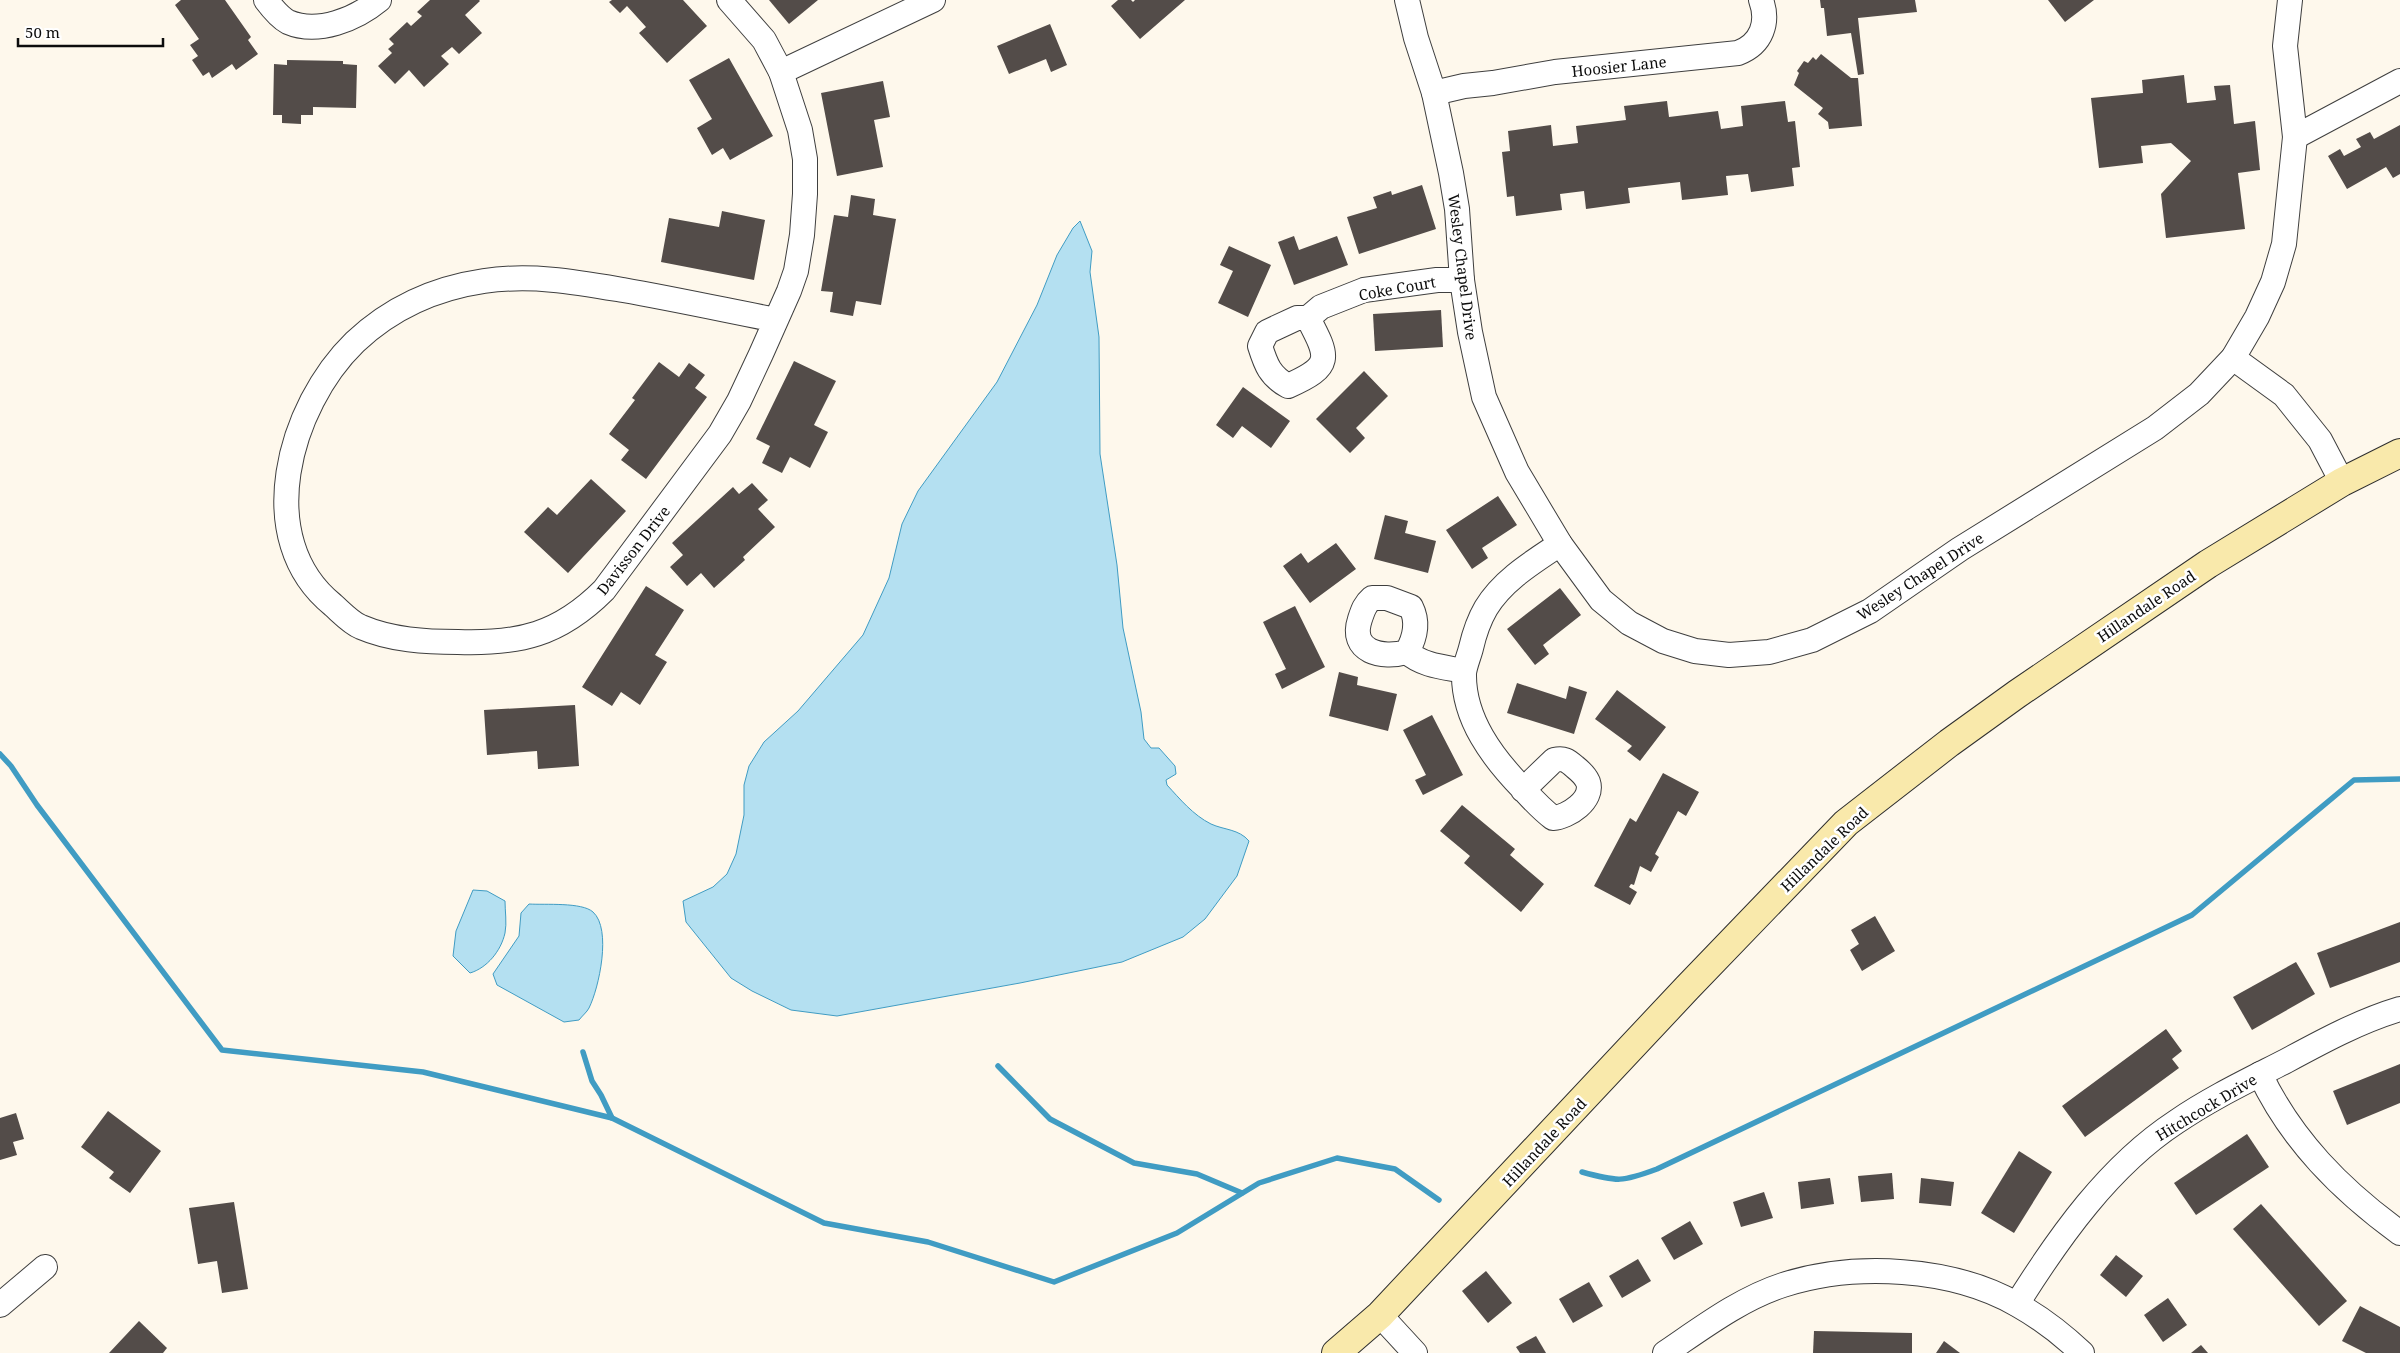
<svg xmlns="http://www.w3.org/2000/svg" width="2400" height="1353" viewBox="0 0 2400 1353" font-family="'Noto Serif',serif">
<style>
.water{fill:#b4e0f1;stroke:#409cc3}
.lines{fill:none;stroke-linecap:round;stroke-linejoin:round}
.stream{stroke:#409cc3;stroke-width:5.5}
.building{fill:#534c49}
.street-casing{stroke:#3f3f3f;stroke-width:26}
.secondary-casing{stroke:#2e2e2e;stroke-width:30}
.street{stroke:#fff;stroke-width:24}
.secondary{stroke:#f9e9ab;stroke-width:28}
.labels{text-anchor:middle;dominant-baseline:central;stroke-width:5;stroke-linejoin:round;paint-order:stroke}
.street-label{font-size:15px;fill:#0c0c0c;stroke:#fff}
</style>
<rect width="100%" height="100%" fill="#fef8ec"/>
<g class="water">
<path d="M1080 221 1092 251 1090 272 1099 337 1100 454 1117 565 1123 628 1141 712 1144 739 1151 748H1159L1175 766 1176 774 1166 780 1167 785C1180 799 1193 815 1211 824 1224 830 1239 829 1249 841L1237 876 1205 919 1183 937 1122 962 1020 983 837 1016 791 1010 752 991 731 978 686 922 683 901 713 887 727 874 736 854 744 815V785L749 766 764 742 798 711 863 635 889 578 902 524 918 491 997 382 1037 305 1057 255 1073 228Z"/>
<path d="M473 890 487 891 505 901C505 911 507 923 505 933 501 951 487 968 470 973L453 956 456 931Z"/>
<path d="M529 904C545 905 582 902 593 912 612 929 599 988 589 1008 587 1012 582 1016 579 1020L564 1022 497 985 493 974 519 936 521 913Z"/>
</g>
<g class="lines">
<g class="stream">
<polyline points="0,754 11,766 37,805 222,1050 423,1072 612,1118 824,1223 928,1242 1054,1282 1177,1233 1259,1183 1337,1158 1395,1169 1439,1200"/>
<polyline points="583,1052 592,1081 601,1095 612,1118"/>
<polyline points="998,1066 1050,1119 1134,1163 1197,1174 1242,1193"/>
<path d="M1582 1172C1618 1182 1622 1182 1657 1169L2192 915 2354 780 2400 779"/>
</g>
</g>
<g class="building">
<polygon points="181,0 225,0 251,37 248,40 258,54 236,70 232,64 212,78 209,72 203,76 192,60 198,56 190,45 199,39 175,5"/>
<polygon points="430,0 479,0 480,1 465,15 482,33 459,54 452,47 441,56 449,64 424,87 409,70 395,84 378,66 392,53 388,49 394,44 389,39 407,22 411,26 422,16 417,12"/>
<polygon points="612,0 683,0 707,26 667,63 639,33 646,27 627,6 620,13 609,2"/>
<polygon points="769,0 818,0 789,24"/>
<polygon points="1118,0 1131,0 1133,2 1135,0 1185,0 1140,39 1111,6"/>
<polygon points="1820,0 1915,0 1917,12 1858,18 1864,74 1858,75 1851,33 1827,36 1824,8 1821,8"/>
<polygon points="2048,0 2094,0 2065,22"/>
<polygon points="1050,24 1067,65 1051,72 1046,59 1009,74 997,46"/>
<polygon points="1821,54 1851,78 1858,78 1862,126 1829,129 1828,122 1818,114 1823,108 1794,85 1799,73 1797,71 1804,61 1808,63 1813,57 1816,60"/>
<polygon points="729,58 773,136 730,160 723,148 712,155 697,128 712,119 689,80"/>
<polygon points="287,60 343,61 343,64 357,65 356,108 313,107 313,115 301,115 301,124 282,123 282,115 273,115 274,64 287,65"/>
<polygon points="2184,75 2187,103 2216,100 2214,86 2230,85 2234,124 2255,121 2260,170 2238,173 2245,229 2166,238 2161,194 2191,161 2171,143 2141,146 2143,163 2099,168 2091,98 2143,93 2142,80"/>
<polygon points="883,81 890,117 874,120 883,167 837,176 821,93"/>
<polygon points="1667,101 1669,117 1718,111 1721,129 1743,126 1741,106 1785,101 1788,122 1795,121 1800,167 1792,168 1794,186 1751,192 1748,174 1726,176 1728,195 1682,200 1680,182 1628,188 1630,203 1586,209 1584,191 1560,194 1562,210 1516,216 1514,196 1507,197 1502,152 1510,151 1508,131 1551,125 1553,146 1578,143 1576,126 1626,120 1624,106"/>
<polygon points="2400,125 2400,174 2393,178 2386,167 2347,189 2328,156 2340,149 2344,156 2361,147 2356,139 2370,132 2374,139"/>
<polygon points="1422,185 1436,229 1359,254 1347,217 1377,208 1373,197 1391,191 1392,195"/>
<polygon points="851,195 875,199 873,215 896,219 881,305 856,301 853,316 830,312 833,292 821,291 834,215 848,217"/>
<polygon points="722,211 765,220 754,280 661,262 669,218 719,227"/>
<polygon points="1294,236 1299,250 1337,236 1348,265 1294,285 1278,242"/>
<polygon points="1229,246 1271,265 1248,317 1218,303 1233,271 1220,265"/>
<polygon points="1441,310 1443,347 1375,351 1373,314"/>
<polygon points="794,361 836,381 814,425 828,432 810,468 790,457 782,473 762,463 770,446 756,439"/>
<polygon points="659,362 679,377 689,363 705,375 695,388 707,397 646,479 621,460 629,450 609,434 635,400 632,398"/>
<polygon points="1364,371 1388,396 1356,428 1365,438 1350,453 1316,419"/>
<polygon points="1243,387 1290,421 1271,448 1242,426 1233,438 1216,425"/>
<polygon points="591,479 626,511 568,573 524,532 548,507 557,515"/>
<polygon points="752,483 768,500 758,509 775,527 743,557 745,560 714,588 701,573 687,586 670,567 683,555 672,543 733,487 739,494"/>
<polygon points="1498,496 1517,525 1482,548 1488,558 1472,569 1446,530"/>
<polygon points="1385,515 1408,521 1405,533 1436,541 1428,573 1374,559"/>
<polygon points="1336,543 1356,569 1310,603 1283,566 1301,553 1308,563"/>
<polygon points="646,586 684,610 655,655 667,662 640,705 621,692 612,706 582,687"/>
<polygon points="1560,588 1581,615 1543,645 1549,654 1535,665 1507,629"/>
<polygon points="1295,606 1325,667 1282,689 1275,674 1286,669 1263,622"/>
<polygon points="1339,672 1358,677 1357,685 1397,694 1388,731 1329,716"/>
<polygon points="1517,683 1566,699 1569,686 1587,692 1574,734 1507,713"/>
<polygon points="1617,690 1666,727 1640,761 1627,751 1632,746 1595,719"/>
<polygon points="575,705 579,766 538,769 537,751 487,755 484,710"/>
<polygon points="1432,715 1463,775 1423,795 1415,780 1426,775 1403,730"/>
<polygon points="1663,773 1699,792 1686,816 1678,811 1655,854 1659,857 1651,872 1640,866 1634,885 1631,884 1629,887 1637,892 1630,905 1594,886 1630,818 1636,822"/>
<polygon points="1462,805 1515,849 1510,855 1544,884 1521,912 1464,863 1470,856 1440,831"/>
<polygon points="1875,916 1895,951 1862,971 1850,950 1859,944 1851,930"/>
<polygon points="2400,922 2400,962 2330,988 2317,953"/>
<polygon points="2296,962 2315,994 2252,1030 2233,997"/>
<polygon points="2166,1029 2182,1051 2172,1059 2179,1068 2085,1137 2062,1106"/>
<polygon points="2400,1064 2400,1103 2347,1125 2333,1091"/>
<polygon points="108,1111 161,1151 130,1193 109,1178 114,1172 81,1147"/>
<polygon points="16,1113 24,1139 13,1142 17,1155 0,1160 0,1118"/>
<polygon points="2247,1134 2269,1167 2196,1215 2174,1183"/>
<polygon points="2019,1151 2052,1172 2014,1233 1981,1213"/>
<polygon points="1892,1173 1894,1199 1861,1202 1858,1176"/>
<polygon points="1830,1178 1834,1204 1801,1209 1798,1182"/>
<polygon points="1921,1178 1954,1182 1951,1206 1919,1203"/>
<polygon points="1764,1192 1773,1218 1741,1227 1733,1202"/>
<polygon points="234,1202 248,1289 222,1293 217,1261 198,1264 189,1208"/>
<polygon points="2261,1204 2347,1301 2319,1326 2233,1229"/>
<polygon points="1690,1221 1703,1244 1674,1260 1661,1238"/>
<polygon points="2116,1255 2143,1276 2126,1297 2100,1275"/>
<polygon points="1638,1259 1651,1281 1622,1298 1609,1276"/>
<polygon points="1486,1271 1512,1303 1488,1323 1462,1291"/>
<polygon points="1589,1282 1603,1306 1573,1323 1559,1299"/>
<polygon points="2168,1298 2187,1325 2163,1342 2144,1315"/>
<polygon points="2360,1306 2400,1327 2400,1353 2366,1353 2342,1341"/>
<polygon points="139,1321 167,1348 163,1353 109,1353"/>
<polygon points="1814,1331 1912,1333 1912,1353 1813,1353"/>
<polygon points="1536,1336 1546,1353 1520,1353 1516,1347"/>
<polygon points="1944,1341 1960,1353 1936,1353"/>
<polygon points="2201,1345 2208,1353 2191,1353"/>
</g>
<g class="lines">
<defs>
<g id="street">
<path d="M266 0C272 8 279 17 288 22 318 35 356 19 379 0"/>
<path d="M729 0 764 40 781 72 800 130 805 159V194L802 235 796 271 789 291 761 354 739 401 720 434 604 590C559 635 519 644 458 642 426 642 391 640 361 627 351 623 341 612 333 605 251 539 289 406 355 342 391 308 436 288 484 281 532 274 576 282 623 290 674 299 725 310 776 320"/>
<polyline points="1407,0 1416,38 1434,93 1451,173 1457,209 1462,280 1470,332 1484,397 1517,472 1560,544 1601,600 1629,623 1663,641 1695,651 1729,655 1769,652 1812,640 1870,611 1960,549 2155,428 2199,394 2233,358 2257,317 2273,282 2284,244 2295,137 2285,46 2290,0"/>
<polyline points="781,72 933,0"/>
<path d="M1434 93 1464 86 1493 83 1555 72 1738 53C1762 44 1769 22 1761 0"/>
<polyline points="2295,137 2400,81"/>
<path d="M1308 318C1329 358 1333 366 1288 386 1270 376 1266 365 1260 346L1267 332 1297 318H1308L1321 307 1364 290 1437 280H1462"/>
<polyline points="2233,358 2284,395 2320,440 2342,482"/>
<path d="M1372 598H1387L1411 607C1419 623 1415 638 1407 652 1382 659 1349 652 1360 619 1363 610 1365 604 1372 598Z"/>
<path d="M1407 652C1423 666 1444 667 1464 671"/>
<path d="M1523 790 1554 760C1564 758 1567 760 1575 767 1580 771 1585 775 1588 782 1594 800 1568 817 1553 818 1541 809 1533 800 1523 789 1493 758 1463 719 1464 673 1465 665 1469 656 1471 648 1474 635 1479 620 1486 608 1503 580 1533 562 1560 544"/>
<path d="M2260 1074C2291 1140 2341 1190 2400 1233"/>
<path d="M2017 1304C2059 1237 2109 1166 2176 1122 2211 1098 2249 1080 2286 1061 2323 1041 2360 1021 2400 1009"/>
<polyline points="0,1305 45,1267"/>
<polyline points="1380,1315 1415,1353"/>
<path d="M1665 1353C1702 1328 1740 1299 1783 1285 1855 1262 1952 1267 2018 1305 2041 1318 2063 1335 2082 1353"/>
</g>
<polyline id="secondary" points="1336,1353 1380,1315 1687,988 1846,823 1949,743 2017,694 2208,564 2342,482 2400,453"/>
</defs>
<use href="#street" class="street-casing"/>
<use href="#secondary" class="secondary-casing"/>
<use href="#street" class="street"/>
<use href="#secondary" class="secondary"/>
</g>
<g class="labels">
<g class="street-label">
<text transform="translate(1619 66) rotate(-6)">Hoosier Lane</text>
<text transform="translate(1463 267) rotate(83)">Wesley Chapel Drive</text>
<text transform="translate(1397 288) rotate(-10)">Coke Court</text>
<text transform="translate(633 550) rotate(-52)">Davisson Drive</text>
<text transform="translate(1920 576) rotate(-33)">Wesley Chapel Drive</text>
<text transform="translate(2146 606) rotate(-34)">Hillandale Road</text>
<text transform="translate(1824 849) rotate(-44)">Hillandale Road</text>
<text transform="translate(2206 1107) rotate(-31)">Hitchcock Drive</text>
<text transform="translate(1544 1142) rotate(-47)">Hillandale Road</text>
</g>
</g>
<path d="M18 38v8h145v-8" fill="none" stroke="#0c0c0c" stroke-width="2.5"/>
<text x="25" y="38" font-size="15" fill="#0c0c0c" stroke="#ffffff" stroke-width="4" paint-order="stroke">50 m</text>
</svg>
